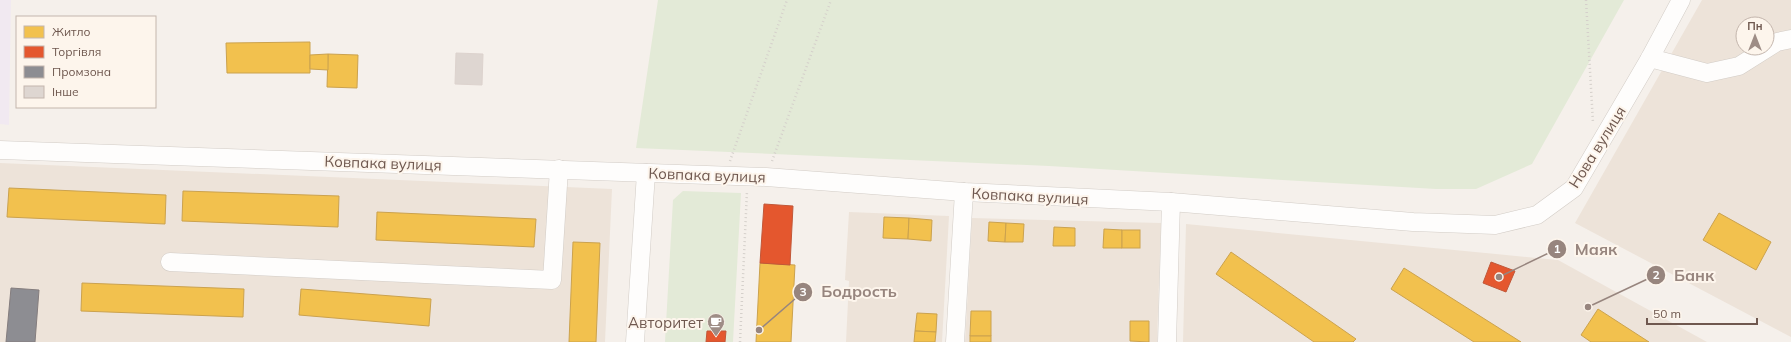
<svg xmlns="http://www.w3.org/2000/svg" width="1791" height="342" viewBox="0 0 1791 342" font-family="Mulish,sans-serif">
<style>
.residential{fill:#ede3d9;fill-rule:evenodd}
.education{fill:#f1e9f1}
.green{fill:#e3ead7}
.homes{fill:#f2c14e;stroke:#cba24e}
.shops{fill:#e4572e;stroke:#c15738}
.industry{fill:#8d8d92;stroke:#847d7e}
.building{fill:#ded6d1;stroke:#ddd3ce}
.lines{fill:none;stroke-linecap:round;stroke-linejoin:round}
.minor-casing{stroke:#d2ccc6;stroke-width:19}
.path{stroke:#d5d0cb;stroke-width:2.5;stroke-dasharray:1 3;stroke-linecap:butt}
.minor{stroke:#fefdfc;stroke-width:18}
.labels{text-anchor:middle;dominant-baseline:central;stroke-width:4;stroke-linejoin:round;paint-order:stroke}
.street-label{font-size:15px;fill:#6f584f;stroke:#fdf5ec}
.poi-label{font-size:15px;fill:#6f584f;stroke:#fdf5ec;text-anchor:end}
.leader{fill:none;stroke:#97857e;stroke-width:1.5}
.callout-dot{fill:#97857e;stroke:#fdf5ec;stroke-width:1.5}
.mark-label{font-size:12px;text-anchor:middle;font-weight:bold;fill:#fff}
.callout-label{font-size:16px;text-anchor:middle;font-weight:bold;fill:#97857e;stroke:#fdf5ec;stroke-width:4;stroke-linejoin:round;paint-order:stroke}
</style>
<rect width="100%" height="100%" fill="#f5f0eb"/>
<g class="residential">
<path d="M1702 0H1791V337L1575 223ZM1743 24H1767V48H1743Z"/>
<polygon points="0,163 612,189 605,342 0,342"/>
<polygon points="849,212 949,216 942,342 846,342 849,281 845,280"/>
<polygon points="972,218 1161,223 1157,342 965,342"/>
<polygon points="1186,224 1558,260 1707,342 1183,342"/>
</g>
<polygon class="education" points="0,0 11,0 9,125 0,124"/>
<g class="green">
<polygon points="658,0 1624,0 1532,164 1476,189 1436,189 1049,166 636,148"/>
<polygon points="683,191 741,193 733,342 665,342 673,200"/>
</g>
<g class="homes">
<polygon points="310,42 310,73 227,73 226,43"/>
<polygon points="328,54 358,55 357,88 327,87"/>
<polygon points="328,54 328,70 310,69 310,55"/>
<polygon points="9,188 166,195 165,224 7,217"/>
<polygon points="183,191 339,196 338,227 182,221"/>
<polygon points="377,212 536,219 534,247 376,240"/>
<polygon points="1719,213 1771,242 1756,270 1703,240"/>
<polygon points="884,217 909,218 908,239 883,238"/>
<polygon points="909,218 932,220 931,241 908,239"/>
<polygon points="989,222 1006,223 1005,242 988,241"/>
<polygon points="1006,223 1024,224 1023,242 1005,242"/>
<polygon points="1054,227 1075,228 1075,246 1053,246"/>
<polygon points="1104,229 1122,230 1122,248 1103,248"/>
<rect x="1122" y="230" width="18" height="18"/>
<polygon points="573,242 600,243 596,342 569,342"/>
<polygon points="1231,252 1356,339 1353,342 1314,342 1216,274"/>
<polygon points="760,263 795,265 791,342 756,342"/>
<polygon points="1404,268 1521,342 1474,342 1391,289"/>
<polygon points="82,283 244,289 243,317 81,311"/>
<polygon points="301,289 431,299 429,326 299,315"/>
<polygon points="1598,309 1649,342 1591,342 1581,335"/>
<polygon points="971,311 991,311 991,336 970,336"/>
<polygon points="917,313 937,314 936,332 915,331"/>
<polygon points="1130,321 1149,321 1149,342 1130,341"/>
<polygon points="915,331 936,332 935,342 914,342"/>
<rect x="970" y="336" width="21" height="6"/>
</g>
<g class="shops">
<polygon points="764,204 793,206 790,265 760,263"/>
<polygon points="1491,262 1515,271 1506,292 1483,283"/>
<polygon points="707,331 726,331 725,342 706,342"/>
</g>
<polygon class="industry" points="11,288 39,290 35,342 6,342"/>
<polygon class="building" points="456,53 483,54 482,85 455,84"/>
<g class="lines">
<defs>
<g id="minor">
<polyline points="1650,58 1707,73 1739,66 1777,42 1791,39"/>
<polyline points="0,150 766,177 964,192 1171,202 1413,222 1495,225 1537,215 1574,188 1650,58 1681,0"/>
<polyline points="170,262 552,280 559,169"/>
<polyline points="635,342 646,173"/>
<polyline points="955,342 964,192"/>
<polyline points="1167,342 1171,202"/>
</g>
</defs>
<use href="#minor" class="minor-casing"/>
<g class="path">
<polyline points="1586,0 1593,123"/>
<polyline points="730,161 787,0"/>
<polyline points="772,161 831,0"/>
<polyline points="740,342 747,191"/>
</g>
<use href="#minor" class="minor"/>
</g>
<defs>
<symbol id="cafe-pin" viewBox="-11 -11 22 30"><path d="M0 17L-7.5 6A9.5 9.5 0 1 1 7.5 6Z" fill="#9e8d86" stroke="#fdf5ec"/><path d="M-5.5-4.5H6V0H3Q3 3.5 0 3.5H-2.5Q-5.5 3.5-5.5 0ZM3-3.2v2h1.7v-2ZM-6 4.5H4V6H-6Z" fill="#fff"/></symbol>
</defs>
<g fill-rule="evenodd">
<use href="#cafe-pin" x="706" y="312" width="20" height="27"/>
</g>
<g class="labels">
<g class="street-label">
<text transform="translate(1597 147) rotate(-58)">Нова вулиця</text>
<text transform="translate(383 163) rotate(2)">Ковпака вулиця</text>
<text transform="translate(707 175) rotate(2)">Ковпака вулиця</text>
<text transform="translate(1030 196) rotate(3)">Ковпака вулиця</text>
</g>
<g class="poi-label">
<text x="703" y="322">Авторитет</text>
</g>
</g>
<path class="leader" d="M1499 277L1557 249M1588 307L1656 275M759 330L803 292"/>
<g class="callout-dot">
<circle cx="1499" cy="277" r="4"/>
<circle cx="1588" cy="307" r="4"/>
<circle cx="759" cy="330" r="4"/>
<circle cx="1557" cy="249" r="10"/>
<circle cx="1656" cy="275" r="10"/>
<circle cx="803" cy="292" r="10"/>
</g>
<g class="mark-label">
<text x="1557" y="253">1</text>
<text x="1656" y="279">2</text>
<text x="803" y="296">3</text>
</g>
<g class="callout-label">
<text x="1596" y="255">Маяк</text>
<text x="1694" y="281">Банк</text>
<text x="859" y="297">Бодрость</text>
</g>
<rect x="16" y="16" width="140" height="92" fill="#fdf5ec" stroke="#c4b6ad"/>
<rect x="24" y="26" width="20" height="12" fill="#f2c14e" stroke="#c4b6ad"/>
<text x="52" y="36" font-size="12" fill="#6f584f">Житло</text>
<rect x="24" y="46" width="20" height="12" fill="#e4572e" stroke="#c4b6ad"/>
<text x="52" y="56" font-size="12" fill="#6f584f">Торгівля</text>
<rect x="24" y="66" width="20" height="12" fill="#8d8d92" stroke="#c4b6ad"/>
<text x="52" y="76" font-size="12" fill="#6f584f">Промзона</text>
<rect x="24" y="86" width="20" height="12" fill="#ded6d1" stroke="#c4b6ad"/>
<text x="52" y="96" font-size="12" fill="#6f584f">Інше</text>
<g transform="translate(1755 36)"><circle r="19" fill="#fdf5ec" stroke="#c4b6ad"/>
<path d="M0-3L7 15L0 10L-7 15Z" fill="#9e8d86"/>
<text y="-6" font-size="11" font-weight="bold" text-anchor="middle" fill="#6f584f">Пн</text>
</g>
<path d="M1647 318v6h110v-6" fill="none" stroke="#6f584f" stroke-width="2"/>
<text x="1653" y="318" font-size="12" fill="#6f584f" stroke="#fdf5ec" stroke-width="3" paint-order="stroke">50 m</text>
</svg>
